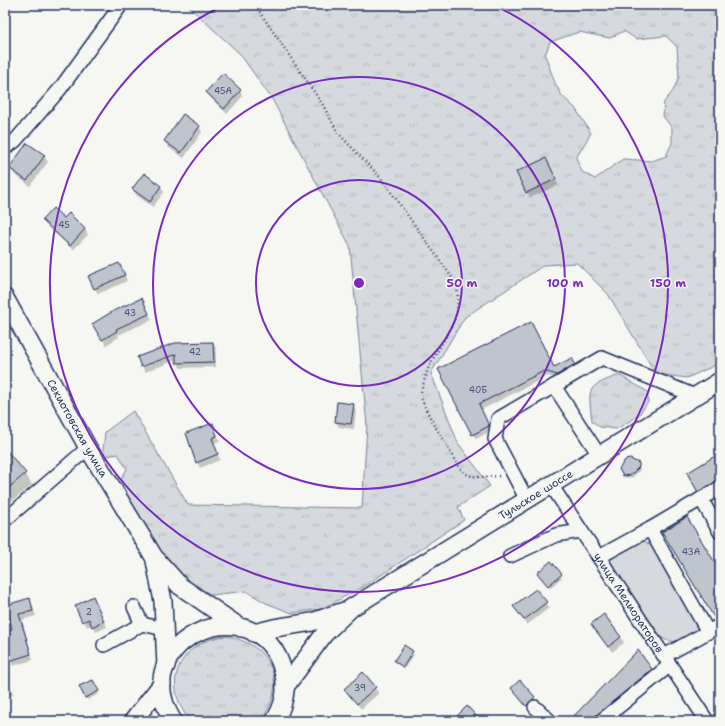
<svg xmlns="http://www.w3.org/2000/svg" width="725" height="726" viewBox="0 0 725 726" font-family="'Shantell Sans',sans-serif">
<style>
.grass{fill:url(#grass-tufts);stroke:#78849e;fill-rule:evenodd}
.garden{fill:#d6d9dd;stroke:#78849e}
.shadow{fill:#0003}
.building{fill:#c0c4cd;stroke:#1b2f5e}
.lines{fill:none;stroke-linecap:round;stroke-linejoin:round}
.minor-casing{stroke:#1b2f5e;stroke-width:16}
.major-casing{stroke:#1b2f5e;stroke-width:20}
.path{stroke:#1b2f5e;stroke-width:2.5;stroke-dasharray:1 3;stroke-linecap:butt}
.minor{stroke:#f6f6f2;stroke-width:13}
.major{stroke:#f6f6f2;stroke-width:17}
.ring{fill:none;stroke:#7b2cbf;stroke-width:2}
.labels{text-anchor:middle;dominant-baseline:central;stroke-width:3;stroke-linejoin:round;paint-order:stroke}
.number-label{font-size:9px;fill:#44547a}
.street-label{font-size:11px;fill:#1b2f5e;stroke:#f6f6f2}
.centre{fill:#7b2cbf;stroke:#f6f6f2;stroke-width:2}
.ring-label{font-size:12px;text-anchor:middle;font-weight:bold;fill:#7b2cbf;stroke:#f6f6f2;stroke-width:3;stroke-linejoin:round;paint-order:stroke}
</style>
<defs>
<pattern id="grass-tufts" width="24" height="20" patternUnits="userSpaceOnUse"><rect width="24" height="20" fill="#d6d9dd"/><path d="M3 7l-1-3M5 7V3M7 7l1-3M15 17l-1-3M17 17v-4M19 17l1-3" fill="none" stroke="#b7bbc0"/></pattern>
</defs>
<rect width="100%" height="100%" fill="#f6f6f2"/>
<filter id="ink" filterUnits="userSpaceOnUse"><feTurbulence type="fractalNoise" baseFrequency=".025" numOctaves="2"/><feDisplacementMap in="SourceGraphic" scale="8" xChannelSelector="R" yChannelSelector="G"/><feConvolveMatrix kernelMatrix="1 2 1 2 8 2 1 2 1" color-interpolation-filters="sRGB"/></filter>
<g filter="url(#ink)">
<g class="grass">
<path d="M187 5H720V363L687 378 656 374 608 294 577 263 544 265 465 317 431 373 458 443 490 486 458 507 464 520 363 587 321 609 292 613 266 603 246 591 212 595 191 585 146 536 123 491 122 477 127 469 118 454 106 456 103 450 105 432 133 411 188 505 362 508 367 426 350 246 272 99 240 54ZM624 31 636 39 666 36 677 47 679 77 673 91 664 102 663 116 672 128V143L666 156 652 161 623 159 595 179 582 172 576 158 591 133 575 108 562 96 555 83 545 55 550 42 579 32 610 38Z"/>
<path d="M619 375 648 392V402L638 416 616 429 600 427 592 421C588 386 586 388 619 375Z"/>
<path d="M225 636C271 643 290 684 260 721H190C160 683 179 642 225 636Z"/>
</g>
<path class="garden" d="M644 541 654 548 698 626 696 632C684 639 676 646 662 638L609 564C614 551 631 542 644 541Z"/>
<g class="shadow">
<polygon points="223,75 240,91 243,96 227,114 210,97 207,92"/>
<polygon points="199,126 202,132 184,158 168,147 165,141"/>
<polygon points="28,144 44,156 48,162 30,186 14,174 10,168"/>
<polygon points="549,164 558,185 530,198 518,172"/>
<polygon points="144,175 161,187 164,192 153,207 136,195 133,189"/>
<polygon points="64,220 85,229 88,235 73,250 47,226 43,221"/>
<polygon points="122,269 127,281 98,294 95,288"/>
<polygon points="142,299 152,320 118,335 119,337 106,345 93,324"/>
<polygon points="213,343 216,348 216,367 180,368 177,360 145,372 138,358"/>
<polygon points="571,359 577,370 560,380 548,376 481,410 491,431 476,439 440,370 554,368"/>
<polygon points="353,405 356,411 354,429 339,427 336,422"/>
<polygon points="212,424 220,441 214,443 220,460 200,468 197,462"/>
<polygon points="5,450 25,474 32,485 10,503 5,497"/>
<polygon points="720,454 720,486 702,496 688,474"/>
<polygon points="638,463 640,470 633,477 626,478 620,469"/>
<polygon points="561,575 562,577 550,588 540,576"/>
<polygon points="536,590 549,608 527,625 514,607"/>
<polygon points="30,599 36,616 22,620 33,660 13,666 5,643 5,632 13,629 7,605"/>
<polygon points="96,603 107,627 96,632 92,625 87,627 77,606"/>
<polygon points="596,630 621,637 624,643 612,652"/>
<polygon points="404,647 414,655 404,669 395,661"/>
<polygon points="637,651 653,673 596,721 570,721"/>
<polygon points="363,673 379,693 361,709 345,689"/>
<polygon points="92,681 99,694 87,700 81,687"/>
<polygon points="520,681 538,703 530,710 512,688"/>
<polygon points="8,682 14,695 5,699 5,684"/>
</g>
<g class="building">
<polygon points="223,73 241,90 224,109 206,92"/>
<polygon points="183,114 200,126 181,153 164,141"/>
<polygon points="27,143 45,155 27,181 9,168"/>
<polygon points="546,158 556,179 526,193 516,172"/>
<polygon points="144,173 161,186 150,202 132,189"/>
<polygon points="53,208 64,218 69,213 85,229 70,246 42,220"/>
<polygon points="119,263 125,275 94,289 88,276"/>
<polygon points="142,298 149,314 116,329 117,331 102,340 92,324 115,310"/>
<polygon points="531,322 554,367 572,358 575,364 557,375 544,371 479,404 489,426 472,435 438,369"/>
<polygon points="213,342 214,362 176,363 176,354 141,367 137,357 175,343"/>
<polygon points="337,402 354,404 351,424 335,422"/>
<polygon points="213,423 217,436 212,438 218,454 196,463 186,433"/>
<polygon points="5,449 26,473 5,491"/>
<polygon points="720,453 720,480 698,492 687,473"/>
<polygon points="630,459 639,463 639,467 631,475 623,476 619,469 625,460"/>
<polygon points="687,517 720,571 720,617 715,619 662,532"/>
<polygon points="551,561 562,574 548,586 537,573"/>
<polygon points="536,589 547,602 524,620 513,606"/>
<polygon points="93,596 104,621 92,627 89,619 82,622 75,606"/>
<polygon points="30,598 33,611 19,614 31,654 9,661 5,647 5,631 12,629 6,605"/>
<polygon points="604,614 621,637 608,647 591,624"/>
<polygon points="404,645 413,651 403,667 394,661"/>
<polygon points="638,650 652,669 590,721 569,721"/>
<polygon points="363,672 376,687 357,704 344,689"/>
<polygon points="93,680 99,691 85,698 79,686"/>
<polygon points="520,680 535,697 526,706 511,688"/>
<polygon points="467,706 481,721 452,721"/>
</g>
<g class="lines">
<defs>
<g id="minor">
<polyline points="5,148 15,141 60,89 121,5"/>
<polyline points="554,386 599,455"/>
<path id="s1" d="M551 485 707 721"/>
<polyline points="701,499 720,488"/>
<polyline points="527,500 495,439 498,419 602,358 695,396"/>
<polyline points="5,520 88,448"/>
<polyline points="650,529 701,499 720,532"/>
<polyline points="510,556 556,535 581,531"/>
<polyline points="599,557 650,529 708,632 664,656"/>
<polyline points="134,607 142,624"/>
<polyline points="708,632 720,625"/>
<polyline points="104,645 142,624 164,629"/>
<polyline points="535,707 550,721"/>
<polyline points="601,721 670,665"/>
</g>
<g id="major">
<path id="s2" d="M5 298 88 448 154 557 180 586 241 628"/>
<polyline points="155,561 163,601 166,666"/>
<polyline points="254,633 274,628 312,622 344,611"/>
<path id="s3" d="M285 687 325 633 351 608 720 381"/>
<polyline points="133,721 162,684"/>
<path d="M173 721C122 638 259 582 283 671 288 688 284 707 274 721"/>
</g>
</defs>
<use href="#minor" class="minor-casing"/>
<use href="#major" class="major-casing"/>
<path class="path" d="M255 5 323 105 338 133 381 178 456 283C466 329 433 343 424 382 423 386 421 390 421 394 422 407 440 434 447 446 465 479 464 478 501 476"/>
<use href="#minor" class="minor"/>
<use href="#major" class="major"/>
</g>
</g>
<g class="ring">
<circle cx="359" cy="283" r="103"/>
<circle cx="359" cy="283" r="206"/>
<path d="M494 5A309 309 0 1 1 224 5"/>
</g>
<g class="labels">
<g class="number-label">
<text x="223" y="91">45А</text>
<text x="64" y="225">45</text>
<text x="130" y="313">43</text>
<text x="195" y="352">42</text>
<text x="478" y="390">40Б</text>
<text x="691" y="552">43А</text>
<text x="89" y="612">2</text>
<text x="360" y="688">39</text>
</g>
<g class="street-label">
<text stroke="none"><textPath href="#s2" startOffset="149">Секиотовская улица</textPath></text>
<text stroke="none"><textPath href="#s3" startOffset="320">Тульское шоссе</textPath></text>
<text stroke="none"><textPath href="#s1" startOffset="141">улица Мелиораторов</textPath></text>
</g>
</g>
<circle cx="359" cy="283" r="6" class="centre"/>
<g class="ring-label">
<text x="462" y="287">50 m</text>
<text x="565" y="287">100 m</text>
<text x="668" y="287">150 m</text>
</g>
<rect width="725" height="726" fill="none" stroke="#f6f6f2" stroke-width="20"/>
<rect x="10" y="10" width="705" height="706" fill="none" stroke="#1b2f5e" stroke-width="1.5" filter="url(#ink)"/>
</svg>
